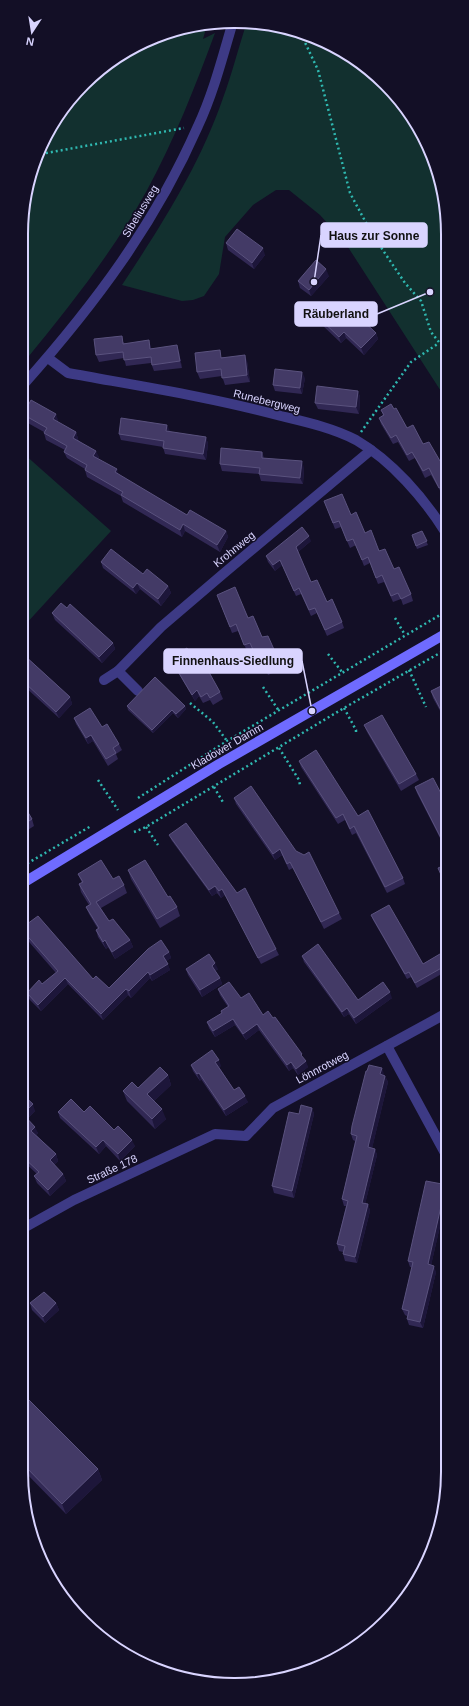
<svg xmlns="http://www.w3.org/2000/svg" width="469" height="1706" viewBox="0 0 469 1706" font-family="Helvetica,sans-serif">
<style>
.green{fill:#12302f}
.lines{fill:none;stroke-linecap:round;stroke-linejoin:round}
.path{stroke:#2fb8b0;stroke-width:2.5;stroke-dasharray:2 3;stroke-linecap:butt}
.street{stroke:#3d3a85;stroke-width:10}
.secondary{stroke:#6f6bff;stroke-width:10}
.wall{fill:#312854}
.shaded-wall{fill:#1d163a}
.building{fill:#433a66;stroke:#5a527e}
.labels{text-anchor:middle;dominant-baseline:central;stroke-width:3;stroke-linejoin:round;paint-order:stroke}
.street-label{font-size:11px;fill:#d9d4ff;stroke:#130f26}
.rim{fill:none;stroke:#d9d4ff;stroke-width:2}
.leader{fill:none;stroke:#d9d4ff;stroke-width:1.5}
.callout-dot{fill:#d9d4ff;stroke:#130f26;stroke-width:1.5}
.callout{fill:#d9d4ff;stroke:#d9d4ff;stroke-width:1.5}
.callout-label{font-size:12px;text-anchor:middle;font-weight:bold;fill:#111}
</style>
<rect width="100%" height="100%" fill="#130f26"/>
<g class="green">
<path d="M193 25H207L203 39 215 33C195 87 174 141 146 192 112 253 69 307 25 361V193L57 116 116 57Z"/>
<path d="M246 25H276L341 49 395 94 426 140 446 207V399L346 244 320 215 289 190H276L253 205 225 237 219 274 204 296 193 300 182 301 122 285C161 226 200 165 223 98 232 74 238 49 246 25Z"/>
<polygon points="24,454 111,531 24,626"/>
</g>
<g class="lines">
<g class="path">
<polyline points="301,34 318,70 350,193 372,234 405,283 421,301 431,332 446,351"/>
<polyline points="41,154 184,128"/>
<polyline points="361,432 411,362 439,343"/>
<polyline points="395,618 405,635"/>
<polyline points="328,654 342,672"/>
<polyline points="409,670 426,707"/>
<polyline points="263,687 279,711"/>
<polyline points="190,703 213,722 227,741"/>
<polyline points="344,708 356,730 356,734"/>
<polyline points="279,748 299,780 300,785"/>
<polyline points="98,780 118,810"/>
<polyline points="214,787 224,804"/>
<polyline points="138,798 227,741 445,612"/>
<polyline points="146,827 158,845"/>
<polyline points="134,832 146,827 344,708 445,650"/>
<polyline points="23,866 91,826"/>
</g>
<g class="street">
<path d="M48 358 68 373C139 386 211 397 281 416 306 422 333 428 356 440 392 461 424 498 446 533"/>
<path d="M24 384C95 304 155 224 198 126 213 94 222 59 232 25"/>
<polyline points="118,671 138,691"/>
<polyline points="104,680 118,671 161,627 223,574 371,450"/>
<polyline points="387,1046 445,1153"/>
<polyline points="22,1229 74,1200 215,1134 246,1136 273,1108 445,1014"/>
</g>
<polyline class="secondary" points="23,883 219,764 445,634"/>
</g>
<g class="wall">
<polygon points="226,243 265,255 254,269 228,250"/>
<polygon points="329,276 311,296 300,288 298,281"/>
<polygon points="319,318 349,321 376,333 378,339 364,355 346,338 341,343 321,324"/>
<polygon points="124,342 124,343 151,347 151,348 179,352 182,368 154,371 151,363 126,366 124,358 99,362 96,355"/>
<polygon points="222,357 247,361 250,382 225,385 222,376 200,379 197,372"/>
<polygon points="305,378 302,394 275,391 273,385"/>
<polygon points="358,391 360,397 359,414 318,409 315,403"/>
<polygon points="394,409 407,428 440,461 446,459 446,492 442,494 431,475 425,478 415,458 409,461 398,442 393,444 381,424 379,418 383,415 381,410"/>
<polygon points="24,413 58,420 57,422 76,432 78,439 78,440 99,457 98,459 119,475 187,515 226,531 228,537 220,552 185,531 182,537 123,502 121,496 87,477 85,470 85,469 67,458 64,452 65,450 46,440 44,433 44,432 26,422 24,418"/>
<polygon points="170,432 206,437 208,444 206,460 165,454 163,447 121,440 119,434"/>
<polygon points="262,452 264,458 304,468 303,484 261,481 259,474 222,471 220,464"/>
<polygon points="324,501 351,515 394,569 411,594 413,601 403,605 401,599 393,602 384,582 378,584 370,563 364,566 356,545 350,548 341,527 335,529"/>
<polygon points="422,531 428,545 417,549 412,535"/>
<polygon points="311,541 298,552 311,582 342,622 344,628 327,636 317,613 311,616 301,594 296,596 282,565 275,571 268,562 266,556"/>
<polygon points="101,562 143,574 168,586 171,593 161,606 140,589 136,594 103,568"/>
<polygon points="217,595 248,618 262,637 280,663 282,669 268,675 265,668 261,670 252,649 247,651 238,631 232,633"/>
<polygon points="67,608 113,643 115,649 102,663 55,620 52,613"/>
<polygon points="24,655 70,697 72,704 59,718 24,686"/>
<polygon points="170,658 200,669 220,692 223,699 213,705 210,700 203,703 199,696 195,701 173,664"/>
<polygon points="445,684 445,720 433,698 431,691"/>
<polygon points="127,706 185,706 186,709 178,718 173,713 153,733 128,710"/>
<polygon points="74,718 102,727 119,744 122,750 116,754 118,759 108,766 93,741 88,744 76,724"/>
<polygon points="364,725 416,774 419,780 401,791 367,732"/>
<polygon points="299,761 358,816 403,878 405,884 387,893 356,833 352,835 345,820 338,824 301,767"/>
<polygon points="415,787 445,801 445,848 417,793"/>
<polygon points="234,798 339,913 342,919 324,929 293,868 289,870 282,855 275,860 236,804"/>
<polygon points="23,804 32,819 34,826 23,833"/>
<polygon points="169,835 237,893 276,949 279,955 261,964 225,895 221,898 217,893 212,896 172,841"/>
<polygon points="128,870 168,897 177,907 180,916 160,928 131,879"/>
<polygon points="78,874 113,879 124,885 127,893 101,908 109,921 130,940 133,947 115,959 108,947 106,949 98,937 96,930 98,929 89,914 86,907 89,905 81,892 79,884 82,883"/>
<polygon points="371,915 423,964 445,951 445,972 417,988 411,977 407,979 373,920"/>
<polygon points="23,927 93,979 109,988 169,952 171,958 166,961 170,970 152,981 150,978 131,998 128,995 103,1020 68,984 41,1011 29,999 27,993 42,984 56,973 23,935"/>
<polygon points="302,956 358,1000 392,998 356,1024 349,1014 344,1017 304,962"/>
<polygon points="186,969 218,969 215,971 220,978 222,984 202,997 188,975"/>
<polygon points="218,989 241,998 263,1015 304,1060 308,1067 298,1075 293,1068 289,1071 259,1030 246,1040 235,1025 215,1037 209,1028 207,1022 222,1013 221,1011 228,1007 220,995"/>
<polygon points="191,1065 221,1066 219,1067 234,1090 248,1102 226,1116 201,1079 200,1081 193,1071"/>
<polygon points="384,1074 384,1075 385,1076 388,1082 372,1148 375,1149 377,1155 365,1204 368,1204 370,1211 357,1263 345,1261 343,1254 343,1252 339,1251 337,1244 346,1206 344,1206 342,1199 355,1141 353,1140 351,1134"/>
<polygon points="168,1075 171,1085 154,1101 166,1119 155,1129 127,1101 123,1091 138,1088"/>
<polygon points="22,1083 27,1087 29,1094 25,1097 35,1111 27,1119 38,1133 36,1135 56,1154 58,1161 54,1165 63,1174 66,1181 50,1196 37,1183 34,1176 37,1174 22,1160"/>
<polygon points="312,1108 314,1114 294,1198 274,1193 272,1186 299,1114"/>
<polygon points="58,1112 84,1112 114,1130 135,1146 120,1161 106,1146 99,1154 60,1118"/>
<polygon points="442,1184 444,1190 444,1209 431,1265 436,1272 423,1328 409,1325 407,1319 407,1316 405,1315 402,1309 412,1267 410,1267 408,1261"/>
<polygon points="30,1303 56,1303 59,1310 45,1323 32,1310"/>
<polygon points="21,1392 98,1469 102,1480 66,1514 21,1468"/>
</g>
<g class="shaded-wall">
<polygon points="263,248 265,255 254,269 252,263"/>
<polygon points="326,269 329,276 311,296 309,290"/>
<polygon points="344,332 346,338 341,343 339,337"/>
<polygon points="376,333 378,339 364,355 361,348"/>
<polygon points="149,340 151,347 152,355 150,349"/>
<polygon points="177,345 179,352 182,368 180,361"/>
<polygon points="245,355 247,361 250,382 247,375"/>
<polygon points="302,372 305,378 302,394 300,388"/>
<polygon points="358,391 360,397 359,414 356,407"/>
<polygon points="56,414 58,420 55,426 53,419"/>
<polygon points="167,425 170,431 169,437 166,431"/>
<polygon points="76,432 78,439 75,444 73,438"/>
<polygon points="206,437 208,444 206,460 203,454"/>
<polygon points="96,451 99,457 96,463 93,456"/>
<polygon points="262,452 264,458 262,458"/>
<polygon points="302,461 304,468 303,484 300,478"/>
<polygon points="117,469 119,476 115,472"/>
<polygon points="183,524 185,531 182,537 180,530"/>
<polygon points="226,531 228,537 220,552 217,545"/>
<polygon points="309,536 311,541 298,552 296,547"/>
<polygon points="280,560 282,565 275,571 273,565"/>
<polygon points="137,583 140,589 136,594 133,588"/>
<polygon points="168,586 171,593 161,606 158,599"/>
<polygon points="113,643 115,649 102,663 99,657"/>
<polygon points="197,690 199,696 195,701 192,695"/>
<polygon points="70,697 72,704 59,718 56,712"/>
<polygon points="185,706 186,709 178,718 176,714"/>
<polygon points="172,710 173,713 153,733 152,730"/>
<polygon points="91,735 93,741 88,744 86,738"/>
<polygon points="280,849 282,855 275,860 273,854"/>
<polygon points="215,886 217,893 212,896 209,890"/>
<polygon points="222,889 225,895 221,898 219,891"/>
<polygon points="105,940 108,947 106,949 103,942"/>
<polygon points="130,940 133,947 115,959 112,952"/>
<polygon points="169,952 171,958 165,962 163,956"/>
<polygon points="215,963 218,969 214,972 212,966"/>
<polygon points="168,964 170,970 152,981 150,975"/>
<polygon points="148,972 150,978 131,998 129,991"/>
<polygon points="65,978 68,984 41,1011 38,1005"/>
<polygon points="220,978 222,984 202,997 200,990"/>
<polygon points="126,989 128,995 103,1020 101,1014"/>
<polygon points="390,992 392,998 356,1024 354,1018"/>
<polygon points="347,1008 349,1014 344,1017 342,1012"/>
<polygon points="233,1019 235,1025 215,1037 213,1031"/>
<polygon points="257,1024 259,1030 246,1040 243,1034"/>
<polygon points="219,1060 221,1066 217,1068 215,1062"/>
<polygon points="306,1061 308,1067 298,1075 296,1069"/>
<polygon points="291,1062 293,1068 289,1071 287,1065"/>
<polygon points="382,1068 384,1074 382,1080 380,1074"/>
<polygon points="199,1073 201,1079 200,1081 197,1074"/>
<polygon points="168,1075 171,1085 151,1104 147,1094"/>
<polygon points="385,1076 388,1082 371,1153 368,1147"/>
<polygon points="27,1087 29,1094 23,1099 22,1096 22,1092"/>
<polygon points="245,1096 248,1102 226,1116 224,1110"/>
<polygon points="33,1104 35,1111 25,1121 23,1114"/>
<polygon points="312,1108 314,1114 294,1198 292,1191"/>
<polygon points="162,1109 166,1119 155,1129 152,1119"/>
<polygon points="35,1127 38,1133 34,1137 31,1131"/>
<polygon points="103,1140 106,1146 99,1154 96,1147"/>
<polygon points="132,1140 135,1146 120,1161 118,1154"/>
<polygon points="375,1149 377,1155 364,1209 362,1203"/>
<polygon points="56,1154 58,1161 52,1167 50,1160"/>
<polygon points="63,1174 66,1181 50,1196 48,1190"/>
<polygon points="442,1184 444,1190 443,1199 441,1192"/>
<polygon points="444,1193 444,1209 430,1270 428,1264"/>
<polygon points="368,1204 370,1211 357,1263 355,1257"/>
<polygon points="434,1266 436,1272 423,1328 420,1322"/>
<polygon points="56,1303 59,1310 45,1323 43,1317"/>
<polygon points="98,1469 102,1480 66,1514 62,1504"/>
</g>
<g class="building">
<polygon points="237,229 263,248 252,263 226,243"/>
<polygon points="316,260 326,269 309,290 298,281"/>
<polygon points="331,304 349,321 356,314 376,333 361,348 344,332 339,337 319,318"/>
<polygon points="122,336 123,344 149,340 150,349 177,345 180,361 152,365 151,357 124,360 123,352 96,355 94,339"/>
<polygon points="220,350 221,358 245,355 247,375 222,378 221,369 197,372 195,353"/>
<polygon points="275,369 302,372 300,388 273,385"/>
<polygon points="317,386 358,391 356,407 315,403"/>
<polygon points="31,400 56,414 53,419 76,432 73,438 96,451 93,456 117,469 115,472 187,515 190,510 226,531 217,545 183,524 180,530 121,495 123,492 85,470 87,465 64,452 67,446 44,433 47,428 24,415 24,413"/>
<polygon points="391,404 394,409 396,408 407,428 413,425 423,444 429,442 440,461 445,458 446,459 446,487 445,485 439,488 429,468 423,471 412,452 407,455 396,435 391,438 379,418 384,415 381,410"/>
<polygon points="121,418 167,425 166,431 206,437 203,454 163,448 164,441 119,434"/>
<polygon points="221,448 262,452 262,458 302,461 300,478 259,474 260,468 220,464"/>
<polygon points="342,494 351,515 356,512 365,533 371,530 379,551 385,549 394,569 399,567 411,594 401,599 398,593 391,596 382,575 376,578 368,557 362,560 353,539 347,541 339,521 333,523 324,501"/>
<polygon points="302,527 309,536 296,547 311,582 317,580 327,602 332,599 342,622 325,630 315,608 309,610 299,588 294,591 280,560 273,565 266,556"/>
<polygon points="422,531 427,541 416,546 412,535"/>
<polygon points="111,549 143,574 147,569 168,586 158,599 137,583 133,588 101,562"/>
<polygon points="235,587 248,618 253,616 262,637 268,636 280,663 266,669 263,662 259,663 250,643 244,645 236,624 230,627 217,595"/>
<polygon points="61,603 67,608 70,604 113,643 99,657 52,613"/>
<polygon points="187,648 200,669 205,665 220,692 210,698 207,693 201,697 197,690 192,695 170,658"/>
<polygon points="24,655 70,697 56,712 24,682"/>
<polygon points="155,677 185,706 176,714 172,710 152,730 127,706"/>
<polygon points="445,684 445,718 431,691"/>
<polygon points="90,708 102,727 107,724 119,744 113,748 116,753 106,759 91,735 86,738 74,718"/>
<polygon points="382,715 416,774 399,784 364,725"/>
<polygon points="316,750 358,816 368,810 403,878 385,887 354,826 350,829 343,814 336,818 299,761"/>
<polygon points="433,778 445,801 445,846 415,787"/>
<polygon points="251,786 296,851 304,855 309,852 339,913 321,922 290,862 287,864 280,849 273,854 234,798"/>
<polygon points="23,804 32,819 23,825"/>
<polygon points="186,823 237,893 245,888 276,949 258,958 222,889 219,891 215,886 209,890 169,835"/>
<polygon points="101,860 113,879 119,876 124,885 96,902 109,921 113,919 130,940 112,952 105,940 103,942 96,930 99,928 86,907 91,904 79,884 83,882 78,874"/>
<polygon points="145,860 168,897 170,896 177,907 157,919 128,870"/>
<polygon points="445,865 445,884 438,868"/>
<polygon points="389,905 423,964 445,951 445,966 415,983 409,972 405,974 371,915"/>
<polygon points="38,916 93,979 96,976 109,988 148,949 161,940 169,952 163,956 168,964 150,975 148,972 129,991 126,989 101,1014 65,978 38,1005 27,993 39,980 42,984 58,971 23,931 23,927"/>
<polygon points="318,944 358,1000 383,982 390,992 354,1018 347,1008 342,1012 302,956"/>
<polygon points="209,954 215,963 212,966 220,978 200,990 186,969"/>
<polygon points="229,982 241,998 249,993 263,1015 268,1011 273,1018 275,1017 302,1054 301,1055 306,1061 296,1069 291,1062 287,1065 257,1024 243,1034 233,1019 213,1031 207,1022 222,1013 221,1011 229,1006 218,989"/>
<polygon points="212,1050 219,1060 215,1062 234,1090 239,1087 245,1096 224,1110 199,1073 197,1074 191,1065"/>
<polygon points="369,1065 382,1068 380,1074 385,1076 368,1147 375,1149 362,1203 368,1204 355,1257 343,1254 345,1246 337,1244 348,1201 342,1199 357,1136 351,1134 352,1126 366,1071 367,1071"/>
<polygon points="160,1067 168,1075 147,1094 162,1109 152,1119 123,1091 132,1082 138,1088"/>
<polygon points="22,1083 27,1087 22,1092"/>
<polygon points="22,1094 33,1104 23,1114 35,1127 31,1131 56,1154 50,1160 63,1174 48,1190 34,1176 39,1172 22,1156"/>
<polygon points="71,1099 84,1112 90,1106 114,1130 118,1126 132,1140 118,1154 103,1140 96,1147 58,1112"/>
<polygon points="301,1105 312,1108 292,1191 272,1186 289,1112 299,1114"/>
<polygon points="426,1181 442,1184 441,1192 444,1193 428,1264 434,1266 420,1322 407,1319 409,1311 402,1309 413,1262 408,1261"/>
<polygon points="44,1292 56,1303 43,1317 30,1303"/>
<polygon points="21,1392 98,1469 62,1504 21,1462"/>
</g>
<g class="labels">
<g class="street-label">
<text transform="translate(140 211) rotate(-59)">Sibeliusweg</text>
<text transform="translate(267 401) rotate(14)">Runebergweg</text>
<text transform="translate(234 549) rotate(-39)">Krohnweg</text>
<text transform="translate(227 746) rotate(-30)">Kladower Damm</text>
<text transform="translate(322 1067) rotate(-28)">Lönnrotweg</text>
<text transform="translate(112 1169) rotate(-25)">Straße 178</text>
</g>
</g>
<path d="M0 0H469V1706H0ZM234 28H235A206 206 0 0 1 441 234V1472A206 206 0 0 1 235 1678H234A206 206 0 0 1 28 1472V234A206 206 0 0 1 234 28Z" fill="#130f26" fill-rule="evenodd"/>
<path class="rim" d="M234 28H235A206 206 0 0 1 441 234V1472A206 206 0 0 1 235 1678H234A206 206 0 0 1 28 1472V234A206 206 0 0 1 234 28Z"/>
<path class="leader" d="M314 282L321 235M430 292L377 314M312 711L302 661"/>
<g class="callout-dot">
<circle cx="314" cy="282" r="4"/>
<circle cx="430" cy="292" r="4"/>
<circle cx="312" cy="711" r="4"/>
</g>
<g class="callout">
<rect x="321" y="223" width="106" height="24" rx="4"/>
<rect x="295" y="302" width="82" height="24" rx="4"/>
<rect x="164" y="649" width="138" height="24" rx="4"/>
</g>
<g class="callout-label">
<text x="374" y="240">Haus zur Sonne</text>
<text x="336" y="318">Räuberland</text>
<text x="233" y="665">Finnenhaus-Siedlung</text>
</g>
<g transform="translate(32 32) rotate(192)" stroke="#130f26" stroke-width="3" paint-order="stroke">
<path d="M0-3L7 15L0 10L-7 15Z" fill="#d9d4ff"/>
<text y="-6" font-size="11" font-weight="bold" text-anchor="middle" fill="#d9d4ff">N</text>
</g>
</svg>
